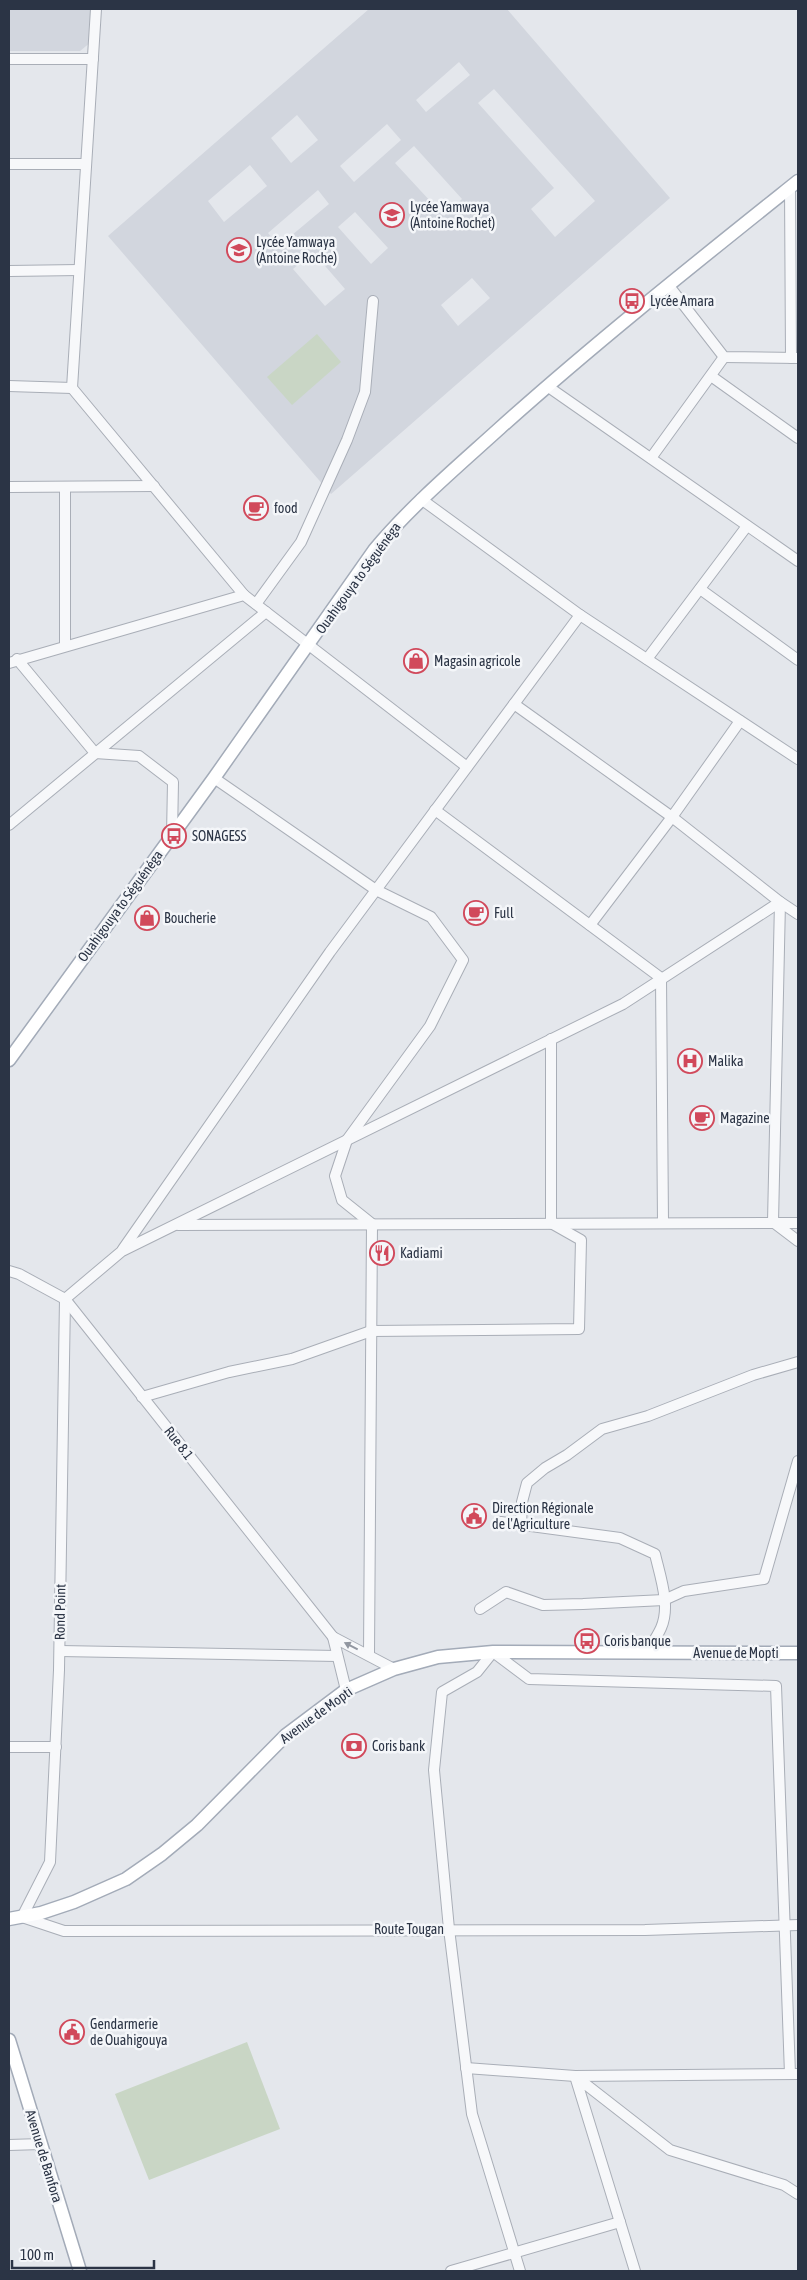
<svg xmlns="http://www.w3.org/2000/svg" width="807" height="2280" viewBox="0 0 807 2280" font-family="'Asap Condensed',sans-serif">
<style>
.built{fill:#d2d6de;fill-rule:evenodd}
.garden{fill:#c9d6c5}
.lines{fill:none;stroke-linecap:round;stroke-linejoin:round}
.minor-casing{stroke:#a9aeb7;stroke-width:12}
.major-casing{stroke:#a3abb8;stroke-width:15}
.minor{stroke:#f7f8fa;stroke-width:10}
.major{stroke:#fff;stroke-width:12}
.oneway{fill:#9196a0}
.labels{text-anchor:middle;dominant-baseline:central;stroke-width:5;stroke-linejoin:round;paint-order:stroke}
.poi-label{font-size:14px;fill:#2b3445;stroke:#f4f6f9;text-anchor:start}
.street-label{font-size:14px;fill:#2b3445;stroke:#f4f6f9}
</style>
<rect width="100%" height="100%" fill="#e4e7ec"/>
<g class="built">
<polygon points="9,9 93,9 91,42 80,51 9,51"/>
<path d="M369 9H507L670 198 331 494 108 236ZM459 62 470 75 426 112 416 100ZM494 89 595 201 555 237 531 209 554 188 478 103ZM297 115 318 140 291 163 271 138ZM387 124 401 140 354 182 340 166ZM414 146 462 199 444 216 395 163ZM250 165 267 186 224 222 208 201ZM318 190 329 204 279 246 268 233ZM355 212 388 248 371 264 338 227ZM313 252 345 289 325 306 293 269ZM472 278 490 298 458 326 441 305Z"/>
</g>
<g class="garden">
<polygon points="317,334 341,362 292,405 267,377"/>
<polygon points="247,2042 280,2129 149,2180 115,2094"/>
</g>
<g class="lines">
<defs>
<g id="minor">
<polyline points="96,9 72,388 244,595"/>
<polyline points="9,59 93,59"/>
<polyline points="9,164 86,164"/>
<polyline points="790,188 791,358"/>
<polyline points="9,271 79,270"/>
<polyline points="669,286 724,357 798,358"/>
<polyline points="711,376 798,438"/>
<polyline points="9,386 72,388"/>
<polyline points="547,386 798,561"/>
<polyline points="651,458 724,357"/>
<polyline points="9,487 154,486"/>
<polyline points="65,487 65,645"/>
<polyline points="421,499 580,615 798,759"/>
<polyline points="700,589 798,660"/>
<polyline points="256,604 301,542 347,440 365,392 373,301"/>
<polyline points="17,659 95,753 139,756 173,782 172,835"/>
<polyline points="647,659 747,526"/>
<polyline points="9,663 244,595 467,767"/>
<polyline points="514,704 672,817 780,902 773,1222 798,1241"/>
<polyline points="214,778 376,890 431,917 463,960 430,1026 347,1140 335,1176 342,1200 372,1224 369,1655"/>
<polyline points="435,810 661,978 663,1222"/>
<polyline points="9,825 266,612"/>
<polyline points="798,914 780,902 623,1004 122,1251 65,1299 59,1670 50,1862 22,1917 64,1931 645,1930 798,1925"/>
<polyline points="590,925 672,817 740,721"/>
<polyline points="178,1225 798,1223"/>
<polyline points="123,1249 330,952 580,615"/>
<polyline points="9,1271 19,1274 65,1299 333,1637"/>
<polyline points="142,1397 229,1372 292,1359 371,1331 579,1329 581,1240 551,1223 551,1039"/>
<path d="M501 1522 620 1538 655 1554C660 1576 671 1606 661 1628 657 1637 651 1645 646 1653"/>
<polyline points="521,1525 522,1502 527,1483 545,1468 567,1455 602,1429 648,1416 753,1375 798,1362"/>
<polyline points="480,1609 506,1592 543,1605 583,1604 664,1600 684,1591 764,1579 798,1461"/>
<polyline points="60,1651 337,1656"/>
<polyline points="346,1690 333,1637 394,1669"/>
<polyline points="9,1747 56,1747"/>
<polyline points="466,2068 575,2076 798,2074"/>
<polyline points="9,2145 41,2144"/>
<polyline points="451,2271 620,2222"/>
<polyline points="520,2271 472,2114 449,1929 434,1770 442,1692 477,1672 493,1652 529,1679 776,1686 790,2074"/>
<polyline points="635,2271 575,2076 670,2150 784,2185 798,2194"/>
</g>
<g id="major">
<path d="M9 1060 214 778 375 549C413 504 457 467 500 428 596 342 698 261 798 181"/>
<polyline points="9,1919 41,1913 74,1902 126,1879 162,1854 197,1825 286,1735 346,1690 394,1669 438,1657 493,1652 798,1653"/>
<polyline points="9,2040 80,2271"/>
</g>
</defs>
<use href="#minor" class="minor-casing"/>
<use href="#major" class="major-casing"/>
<use href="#minor" class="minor"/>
<use href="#major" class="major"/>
</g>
<defs><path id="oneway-solid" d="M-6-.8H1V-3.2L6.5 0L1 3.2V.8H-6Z" transform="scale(1.25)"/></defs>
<use class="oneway" href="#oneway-solid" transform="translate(351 1646) rotate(-153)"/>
<defs>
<symbol id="school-ring" viewBox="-11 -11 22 22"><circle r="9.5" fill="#f4f6f9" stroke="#d1495b" stroke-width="1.5"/><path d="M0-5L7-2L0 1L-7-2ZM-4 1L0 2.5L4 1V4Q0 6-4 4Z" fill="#d1495b"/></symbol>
<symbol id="bus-ring" viewBox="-11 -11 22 22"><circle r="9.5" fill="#f4f6f9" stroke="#d1495b" stroke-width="1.5"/><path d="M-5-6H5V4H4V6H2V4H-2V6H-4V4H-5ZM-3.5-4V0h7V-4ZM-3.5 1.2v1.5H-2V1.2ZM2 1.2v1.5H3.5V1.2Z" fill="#d1495b"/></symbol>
<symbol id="cafe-ring" viewBox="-11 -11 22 22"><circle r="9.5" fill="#f4f6f9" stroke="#d1495b" stroke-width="1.5"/><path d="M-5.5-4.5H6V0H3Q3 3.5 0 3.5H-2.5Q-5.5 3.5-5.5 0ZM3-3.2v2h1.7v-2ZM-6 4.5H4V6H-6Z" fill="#d1495b"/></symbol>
<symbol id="shop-ring" viewBox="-11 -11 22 22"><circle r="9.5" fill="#f4f6f9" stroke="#d1495b" stroke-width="1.5"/><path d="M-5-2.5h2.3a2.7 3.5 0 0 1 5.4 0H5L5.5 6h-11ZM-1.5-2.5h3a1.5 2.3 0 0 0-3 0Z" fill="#d1495b"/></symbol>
<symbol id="hospital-ring" viewBox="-11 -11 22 22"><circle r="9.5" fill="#f4f6f9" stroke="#d1495b" stroke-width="1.5"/><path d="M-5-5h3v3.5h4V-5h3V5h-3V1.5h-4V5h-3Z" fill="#d1495b"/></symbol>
<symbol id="restaurant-ring" viewBox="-11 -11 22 22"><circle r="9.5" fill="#f4f6f9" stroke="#d1495b" stroke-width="1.5"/><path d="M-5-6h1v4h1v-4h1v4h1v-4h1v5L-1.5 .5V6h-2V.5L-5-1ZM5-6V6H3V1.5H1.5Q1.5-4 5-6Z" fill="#d1495b"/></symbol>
<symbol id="civic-ring" viewBox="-11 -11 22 22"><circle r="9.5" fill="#f4f6f9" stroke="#d1495b" stroke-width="1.5"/><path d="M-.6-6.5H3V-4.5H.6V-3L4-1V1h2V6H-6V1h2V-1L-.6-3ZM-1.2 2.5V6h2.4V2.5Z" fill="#d1495b"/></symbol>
<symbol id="bank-ring" viewBox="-11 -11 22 22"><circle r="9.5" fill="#f4f6f9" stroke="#d1495b" stroke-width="1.5"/><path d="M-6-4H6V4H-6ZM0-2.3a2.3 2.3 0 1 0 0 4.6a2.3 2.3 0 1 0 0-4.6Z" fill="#d1495b"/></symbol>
</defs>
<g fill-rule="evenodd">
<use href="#school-ring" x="378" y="201" width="28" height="28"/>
<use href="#school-ring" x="225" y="236" width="28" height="28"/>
<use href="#bus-ring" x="618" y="287" width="28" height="28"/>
<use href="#cafe-ring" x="242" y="494" width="28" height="28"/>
<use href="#shop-ring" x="402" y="647" width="28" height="28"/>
<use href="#bus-ring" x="160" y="822" width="28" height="28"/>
<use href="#cafe-ring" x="462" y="899" width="28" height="28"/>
<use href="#shop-ring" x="133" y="904" width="28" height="28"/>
<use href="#hospital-ring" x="676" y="1047" width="28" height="28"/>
<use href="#cafe-ring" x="688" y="1104" width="28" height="28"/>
<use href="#restaurant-ring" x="368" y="1239" width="28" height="28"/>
<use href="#civic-ring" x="460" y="1502" width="28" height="28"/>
<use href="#bus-ring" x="573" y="1627" width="28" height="28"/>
<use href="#bank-ring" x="340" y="1732" width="28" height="28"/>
<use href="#civic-ring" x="58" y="2018" width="28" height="28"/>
</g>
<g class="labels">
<g class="poi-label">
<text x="410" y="207">Lycée Yamwaya<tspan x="410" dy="16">(Antoine Rochet)</tspan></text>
<text x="256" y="242">Lycée Yamwaya<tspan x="256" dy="16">(Antoine Roche)</tspan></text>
<text x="650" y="301">Lycée Amara</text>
<text x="274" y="508">food</text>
<text x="434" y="661">Magasin agricole</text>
<text x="192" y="836">SONAGESS</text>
<text x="494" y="913">Full</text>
<text x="164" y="918">Boucherie</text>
<text x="708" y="1061">Malika</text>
<text x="720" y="1118">Magazine</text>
<text x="400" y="1253">Kadiami</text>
<text x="492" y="1508">Direction Régionale<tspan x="492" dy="16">de l'Agriculture</tspan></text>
<text x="604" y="1641">Coris banque</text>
<text x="372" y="1746">Coris bank</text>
<text x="90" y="2024">Gendarmerie<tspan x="90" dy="16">de Ouahigouya</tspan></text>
</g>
<g class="street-label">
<text transform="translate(358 578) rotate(-54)">Ouahigouya to Séguénéga</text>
<text transform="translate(120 906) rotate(-54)">Ouahigouya to Séguénéga</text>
<text transform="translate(179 1443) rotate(52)">Rue 8.1</text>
<text transform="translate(60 1612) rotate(-89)">Rond Point</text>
<text x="736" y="1653">Avenue de Mopti</text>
<text transform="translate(316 1715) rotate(-36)">Avenue de Mopti</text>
<text x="409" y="1929">Route Tougan</text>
<text transform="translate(44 2156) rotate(73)">Avenue de Banfora</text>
</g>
</g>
<rect width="807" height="2280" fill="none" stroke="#2b3445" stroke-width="20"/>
<path d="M12 2260v8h142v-8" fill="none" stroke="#2b3445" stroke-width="2.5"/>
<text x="20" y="2260" font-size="15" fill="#2b3445" stroke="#f4f6f9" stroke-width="4" paint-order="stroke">100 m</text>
</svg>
